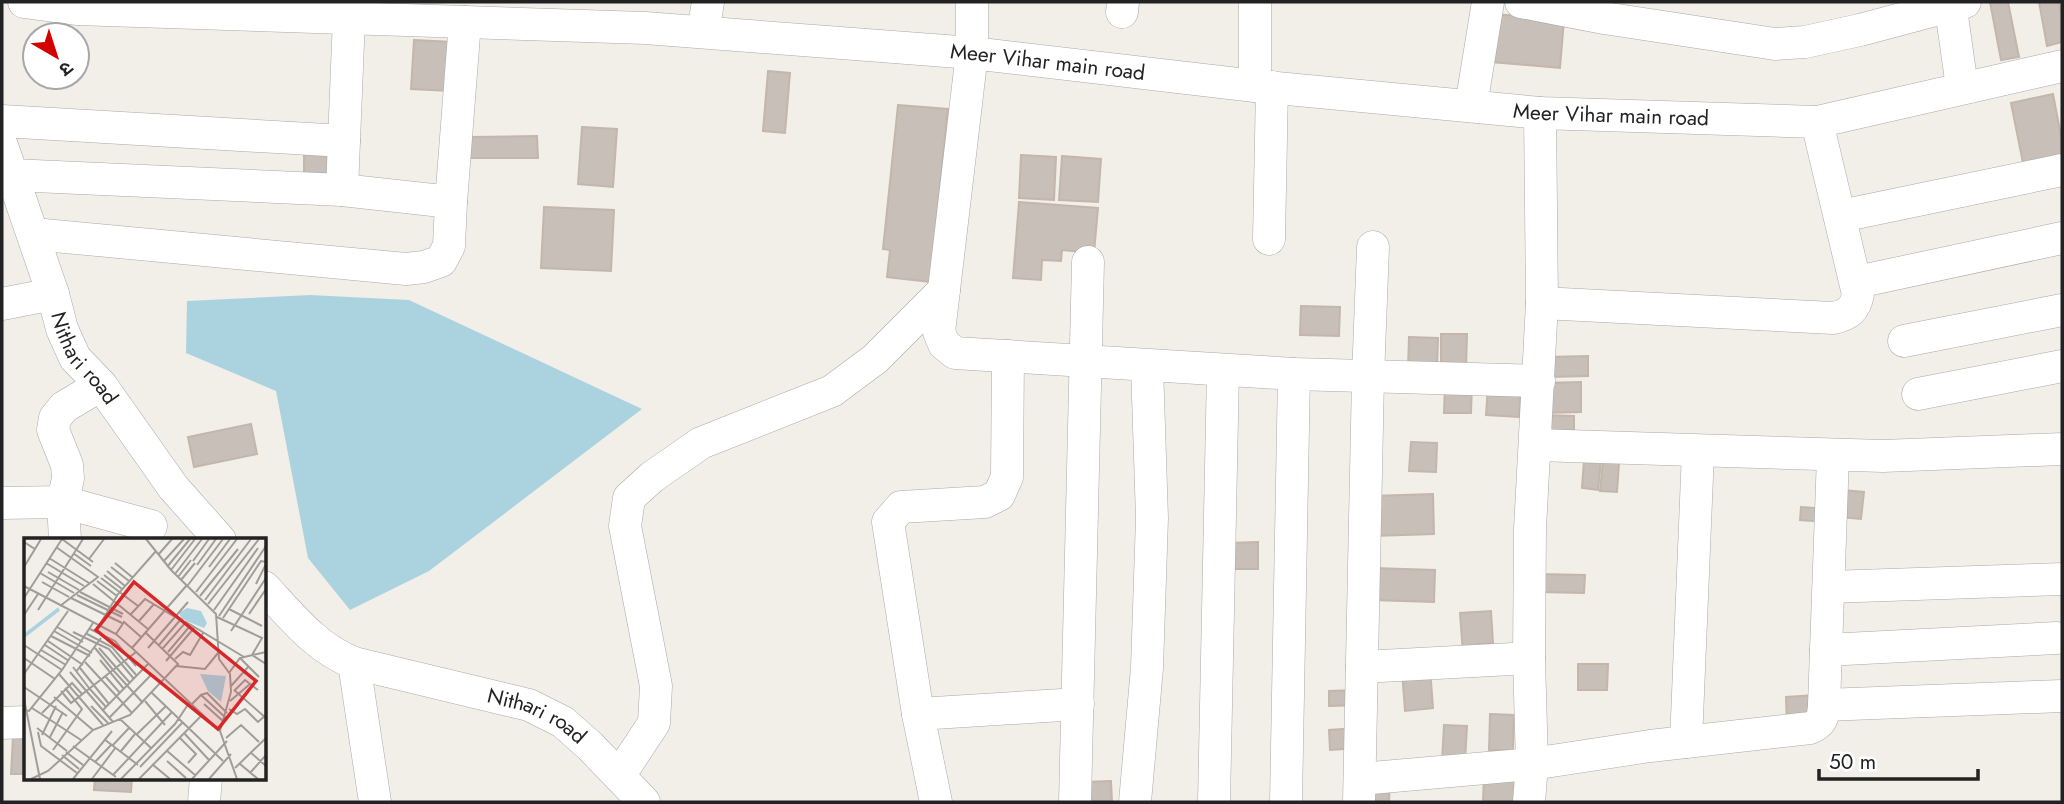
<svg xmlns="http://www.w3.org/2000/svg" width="2064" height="804" viewBox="0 0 2064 804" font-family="Jost,'Noto Sans Devanagari',sans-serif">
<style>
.water{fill:#aad3df}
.building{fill:#c7bfb8;stroke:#c4b6ab;stroke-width:2}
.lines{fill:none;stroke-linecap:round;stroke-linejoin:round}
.minor-casing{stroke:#a9a9a9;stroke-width:33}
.minor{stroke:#fff;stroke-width:32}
.labels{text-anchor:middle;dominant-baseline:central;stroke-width:6;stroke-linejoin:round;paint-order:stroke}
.street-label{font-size:21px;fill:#222;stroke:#fff}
.inset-river{fill:none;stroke:#aad3df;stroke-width:3.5}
.inset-road{fill:none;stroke:#9f9d99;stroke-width:2}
.view{fill:#d62828;fill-opacity:0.15;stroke:#d62828;stroke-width:3.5}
.inset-edge{fill:none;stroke:#222;stroke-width:3.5}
</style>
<rect width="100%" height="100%" fill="#f2efe9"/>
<polygon class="water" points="310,295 409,300 642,409 429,571 350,610 308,558 276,391 186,353 187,301"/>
<g class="building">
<polygon points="1990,2 2008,2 2019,57 2001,60"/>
<polygon points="2039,2 2059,2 2062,17 2062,42 2047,46"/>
<polygon points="1495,14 1564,20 1560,68 1491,62"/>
<polygon points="414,40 453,42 450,91 411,89"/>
<polygon points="768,71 790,73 785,133 763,131"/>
<polygon points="2053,94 2062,141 2062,165 2025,173 2011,103"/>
<polygon points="898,105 948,109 930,282 887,277 890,250 883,249"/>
<polygon points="582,127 617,129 613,187 578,184"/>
<polygon points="537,136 538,158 470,158 469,137"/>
<polygon points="304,144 335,144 334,187 304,187"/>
<polygon points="1021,155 1056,157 1054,200 1019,198"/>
<polygon points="1062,156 1101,159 1098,202 1059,200"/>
<polygon points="1019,202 1098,208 1094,253 1062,250 1061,261 1042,260 1041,280 1013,278"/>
<polygon points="544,207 614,210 611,271 541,268"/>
<polygon points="1301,306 1340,307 1339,336 1300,335"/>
<polygon points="1441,334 1467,334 1466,370 1441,370"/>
<polygon points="1409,337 1438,338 1437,369 1408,368"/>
<polygon points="1588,356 1588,376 1548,377 1548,357"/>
<polygon points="1581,382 1581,412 1544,413 1543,383"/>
<polygon points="1445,383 1472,384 1471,413 1444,413"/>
<polygon points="1488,386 1521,387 1519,417 1486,415"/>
<polygon points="1544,415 1574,416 1574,431 1544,430"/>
<polygon points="251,424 257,454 194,467 188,437"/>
<polygon points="1411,442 1437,443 1436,472 1409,471"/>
<polygon points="1584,460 1601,461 1598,490 1582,488"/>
<polygon points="1603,461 1619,463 1617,492 1600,491"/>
<polygon points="1842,490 1864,492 1861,519 1840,517"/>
<polygon points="1433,494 1434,534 1373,536 1372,496"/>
<polygon points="1801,507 1827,509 1826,522 1800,520"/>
<polygon points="1258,542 1258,569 1229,569 1228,543"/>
<polygon points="1373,568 1435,570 1434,602 1372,600"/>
<polygon points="1538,574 1585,575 1584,593 1537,592"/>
<polygon points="1491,611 1493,643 1477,644 1478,653 1463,654 1460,613"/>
<polygon points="1578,664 1608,664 1607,690 1578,690"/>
<polygon points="1430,668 1433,708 1405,711 1402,671"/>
<polygon points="1358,690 1359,705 1329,706 1329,691"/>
<polygon points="1816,695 1817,725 1787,726 1786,697"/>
<polygon points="1490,714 1514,715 1513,750 1489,750"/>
<polygon points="1444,725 1467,726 1465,762 1442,761"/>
<polygon points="1357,728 1358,748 1330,750 1329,730"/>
<polygon points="13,737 26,737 26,774 11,774"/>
<polygon points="1484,775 1517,776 1516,802 1483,802"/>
<polygon points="95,778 132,778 131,792 94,790"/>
<polygon points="1369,780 1390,780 1389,802 1368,802"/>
<polygon points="1111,781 1112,802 1084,802 1083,782"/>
</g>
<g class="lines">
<defs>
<g id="minor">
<path id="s1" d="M24 2 76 9 645 28 972 53 1255 86 1540 113 1817 122 2062 66"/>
<polyline points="972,2 972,53 939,332 944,344 955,353 1294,374 1539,381"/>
<polyline points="1255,2 1255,86"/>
<polyline points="1521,2 1604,18 1775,44 1805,42 1860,30 1965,2"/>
<polyline points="1950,2 1962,87"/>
<polyline points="1122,12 1123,2"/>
<polyline points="703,32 708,2"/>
<polyline points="1471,106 1488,2"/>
<polyline points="2,121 344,141"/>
<path id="s2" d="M2 146 53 294 62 329 75 358 101 385 173 487 220 540"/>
<polyline points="12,175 342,190 451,202 465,22"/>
<polyline points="342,190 349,18"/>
<polyline points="1841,216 2062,170"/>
<polyline points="33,234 406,269 424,267 441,261 449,246 451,202"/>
<polyline points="1269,239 1272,87"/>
<polyline points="1857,282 2062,238"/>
<path d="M1542 303 1833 318C1848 315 1855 310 1858 294L1817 122"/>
<polyline points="2,304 53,294"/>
<polyline points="1904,341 2062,310"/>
<polyline points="1918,394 2062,366"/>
<polyline points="1536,445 1883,456 2062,449"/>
<polyline points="2,503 63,502 151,526"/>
<polyline points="65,540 63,502 68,478 67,465 53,430 55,418 64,407 101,385"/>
<path id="s3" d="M264 587C292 617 316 648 354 663L529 705 563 722 590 746 644 802"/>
<polyline points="1829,587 2062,579"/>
<polyline points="1826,650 2057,638"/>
<polyline points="354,663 375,802"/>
<polyline points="1362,667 1529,658"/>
<polyline points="1824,705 2062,696"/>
<polyline points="918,714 1078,704"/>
<polyline points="2,723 26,722"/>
<polyline points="1686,742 1698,452"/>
<polyline points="619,776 654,723 656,686 625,526 629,498 652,477 701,443 832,391 875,359 944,290"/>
<path d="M1360 779 1532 764 1650 746 1810 728C1822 723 1823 718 1824 705L1833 456"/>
<polyline points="204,802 206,778"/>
<polyline points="936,802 918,714 888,522 901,507 985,502 999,495 1007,477 1008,356"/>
<polyline points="1075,802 1088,262"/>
<polyline points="1135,802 1147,668 1152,518 1147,366"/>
<polyline points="1214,802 1223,371"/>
<polyline points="1286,802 1294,374"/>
<polyline points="1359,802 1368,378 1373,247"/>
<polyline points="1529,802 1532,764 1529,658 1530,529 1542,303 1540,113"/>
</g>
</defs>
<use href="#minor" class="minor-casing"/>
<use href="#minor" class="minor"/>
</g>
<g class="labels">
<g class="street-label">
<text stroke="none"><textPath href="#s1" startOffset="1026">Meer Vihar main road</textPath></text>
<text stroke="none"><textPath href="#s1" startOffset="1592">Meer Vihar main road</textPath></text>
<text stroke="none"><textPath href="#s2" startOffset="229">Nithari road</textPath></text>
<text stroke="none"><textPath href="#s3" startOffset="310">Nithari road</textPath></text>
</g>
</g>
<g transform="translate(24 538)">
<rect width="242" height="242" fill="#f2efe9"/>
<path d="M163 70 177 73 183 85 180 90 158 81 155 75ZM176 136 202 138 197 164 184 153Z" fill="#aad3df"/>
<path class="inset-river" d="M0 98 35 71"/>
<path class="inset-road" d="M38 1 69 24M122 1 147 32 192 76 195 121 206 136 207 154 196 193M0 4 11 11 17 1M32 9 74 39 36 68M49 15 67 28M134 17 148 1M25 20 65 45M65 21 80 1M169 23 185 1M139 24 160 1M22 25 60 48M91 25 108 39M173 27 192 1M0 29 11 11M87 29 105 43M143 29 166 1M185 29 206 1M147 32 171 1M83 33 101 48M24 34 55 52M16 35 50 55M151 36 178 1M80 37 98 51M154 39 167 22M77 40 114 68M157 42 171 25M73 43 93 58M18 44 45 59M69 46 124 91M232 46 242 26M164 47 199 1M0 48 92 96 108 110 196 193 213 241M56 54 99 76M172 54 213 1M53 57 98 79M176 58 214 11M0 60 38 1M47 60 98 85M181 62 227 1M184 66 235 1M205 71 238 88M14 72 59 1M190 72 234 10M107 76 121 61 151 79M225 76 242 51M0 77 14 56M195 78 242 8M193 79 238 100 228 117 242 126M199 80 237 23 242 24M115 83 130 66M75 88 94 56 132 13M33 89 59 104M66 91 91 103 112 128M30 93 68 115M207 93 242 40M49 94 74 106M63 96 88 109 113 138M92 96 100 84 117 99M27 98 66 118M24 103 59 127M74 106 85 111 110 141M0 107 38 132M21 107 45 123M135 107 157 81M71 110 89 132M75 110 106 145M108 110 163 47M124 110 164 64M139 110 162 84 220 119M17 112 42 127M144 114 166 88M0 120 31 141M216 120 235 139M151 121 159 114 166 117 179 95M76 122 100 151M142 123 170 90M61 124 108 175M152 128 181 131 194 115M49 129 65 150M56 130 85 166M89 132 119 165M46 134 89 184M52 134 77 100M205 135 216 120 242 114M0 136 44 73M35 136 79 187M81 138 96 155M207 148 225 128M0 149 43 178M65 150 82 169M210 152 242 180M37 153 47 165 112 114M210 153 221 142 234 152M128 155 199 223M177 157 183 155 203 175M30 159 69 192M0 161 16 241M121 163 141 187M206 163 226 146M180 166 200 184M167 167 177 157 202 180M67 168 84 185M8 170 57 202M205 171 213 176 221 171 234 184 242 177M0 172 5 173 38 132 69 85M78 173 124 126M18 175 48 145 58 156M85 180 128 136M96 181 127 210M13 190 43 213M14 194 17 208 53 235M160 195 185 222M18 197 32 168M112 197 142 168M26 199 39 174M156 200 172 216 164 225M202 200 217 187 235 204M80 201 114 227M89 207 105 190M49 208 92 239M29 212 58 171 41 150M142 212 171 237M97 213 111 196M42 214 59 227M226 214 242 228M38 217 55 231M143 223 162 240M71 224 88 206M128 226 146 241M216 226 234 241M116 229 159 184M211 230 242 200M226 235 242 217M89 237 148 174M7 241 24 233 69 192 106 177 154 126 121 94M49 241 88 193M68 241 92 209M97 241 151 186 165 165M115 241 178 177M168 241 203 203M185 241 207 216"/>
<path class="view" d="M110 44 232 143 194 191 72 92Z"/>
<rect width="242" height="242" class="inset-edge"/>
</g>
<rect width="2064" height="804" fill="none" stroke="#222222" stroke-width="7"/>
<g transform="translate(56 56) rotate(141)"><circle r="33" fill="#ffffff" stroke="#a7a7a7" stroke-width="2"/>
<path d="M0-5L12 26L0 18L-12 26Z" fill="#d40000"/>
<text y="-10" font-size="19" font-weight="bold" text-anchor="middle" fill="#222222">उ</text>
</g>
<path d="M1819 769v10h159v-10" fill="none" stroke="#222222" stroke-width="3.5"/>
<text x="1829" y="769" font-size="21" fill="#222222" stroke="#ffffff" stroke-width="5" paint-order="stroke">50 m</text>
</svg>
